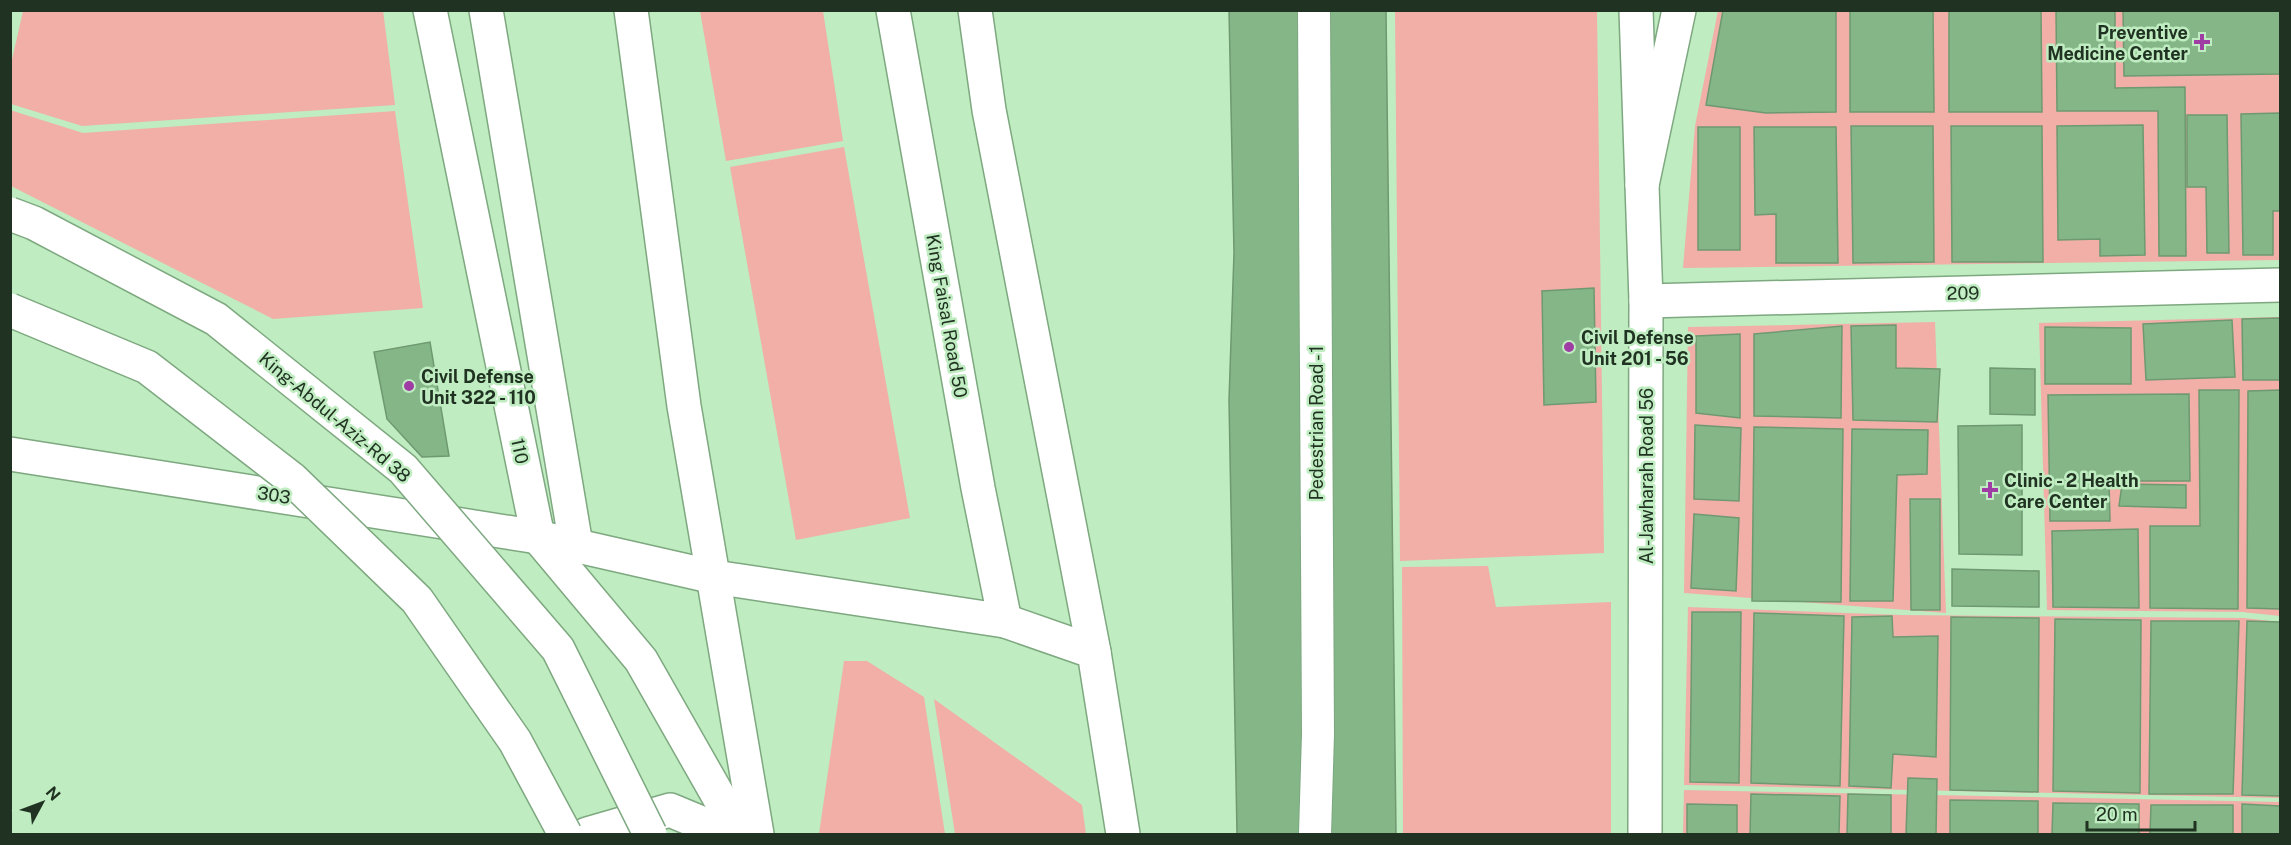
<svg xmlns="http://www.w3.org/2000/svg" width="2291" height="845" viewBox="0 0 2291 845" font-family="'Public Sans',sans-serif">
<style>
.green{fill:#f1afa8}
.building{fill:#84b687;stroke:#6f9971;stroke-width:1.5}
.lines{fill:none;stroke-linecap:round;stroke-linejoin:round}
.pedestrian-casing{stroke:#7ea880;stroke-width:34}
.minor-casing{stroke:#7ea880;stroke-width:36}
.primary-casing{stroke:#7ea880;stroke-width:36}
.pedestrian{stroke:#fff;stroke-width:32}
.minor{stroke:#fff;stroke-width:33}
.primary{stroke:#fff;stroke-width:33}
.primary-bridge-casing{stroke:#7ea880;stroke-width:36;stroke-linecap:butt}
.primary-bridge{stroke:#fff;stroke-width:33}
.poi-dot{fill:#9f3da4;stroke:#bfecc0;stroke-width:2}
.labels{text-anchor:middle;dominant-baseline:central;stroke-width:5;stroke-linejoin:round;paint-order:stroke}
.poi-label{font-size:18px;font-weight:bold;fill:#203221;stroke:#bfecc0;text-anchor:start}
.street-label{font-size:18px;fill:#203221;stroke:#bfecc0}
</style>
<rect width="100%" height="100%" fill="#bfecc0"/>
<g class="green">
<polygon points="383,10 395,105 82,126 11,104 11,64 23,11"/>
<polygon points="700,11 823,11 843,141 726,161"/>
<polygon points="1395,11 1597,11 1604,553 1400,561"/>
<polygon points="1718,11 2280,11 2280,260 1683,268 1695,126"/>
<polygon points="10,110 83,133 395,111 423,308 273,319 11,186"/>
<polygon points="844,147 910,518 796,540 730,167"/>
<polygon points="2280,317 2280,616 2242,612 2047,610 2039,323"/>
<polygon points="1935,322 1946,613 1684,593 1688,327"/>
<polygon points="1488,566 1496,607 1611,602 1611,834 1403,834 1402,567"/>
<polygon points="1688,607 1901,615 2244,618 2280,622 2280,798 1684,785"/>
<polygon points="844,661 867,661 924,697 945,834 819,834"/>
<polygon points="934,699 1082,805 1086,834 955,834"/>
<polygon points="1684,790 2280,802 2280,834 1683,834"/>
</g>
<g class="building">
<polygon points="1229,10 1386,10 1396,834 1237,834 1229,400 1234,253"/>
<polygon points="1723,10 1836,10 1836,112 1766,113 1706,105"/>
<polygon points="1850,10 1933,10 1934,112 1850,112"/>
<polygon points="1949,10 2041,10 2042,112 1949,112"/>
<polygon points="2056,10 2115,10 2115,88 2185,87 2186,256 2159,256 2158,111 2057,111"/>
<polygon points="2123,10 2280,10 2280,74 2124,76"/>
<polygon points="2280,113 2280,211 2273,211 2273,255 2243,255 2241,114"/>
<polygon points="2187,115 2227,115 2229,253 2207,253 2206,187 2187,187"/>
<polygon points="2143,125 2145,255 2100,256 2100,239 2058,240 2057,126"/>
<polygon points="1851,126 1933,126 1934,262 1853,263"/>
<polygon points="1951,126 2042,126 2043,262 1952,262"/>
<rect x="1698" y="127" width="42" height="123"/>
<polygon points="1754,127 1836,127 1838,263 1776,263 1776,214 1755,215"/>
<polygon points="1594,288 1596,402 1544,405 1542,291"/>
<polygon points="2280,318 2280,380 2243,380 2242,319"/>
<polygon points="2232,320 2235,377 2146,380 2143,324"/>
<polygon points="1896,325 1896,368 1940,369 1937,422 1853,420 1851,326"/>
<polygon points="1842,326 1841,418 1754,416 1754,334"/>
<polygon points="2045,327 2131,328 2131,384 2045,384"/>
<polygon points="1740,334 1740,418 1696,413 1696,336"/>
<polygon points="430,342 449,456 422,457 387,419 374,352"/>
<polygon points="1990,368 2035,369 2035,415 1990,414"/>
<polygon points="2199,390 2239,390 2238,609 2150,608 2150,526 2200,526"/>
<polygon points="2280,390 2280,609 2247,608 2248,391"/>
<polygon points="2189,394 2190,481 2109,481 2110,521 2050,521 2048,395"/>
<polygon points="1695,425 1741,428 1739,501 1694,499"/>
<polygon points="2022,425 2022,555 1959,554 1958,426"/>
<polygon points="1754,427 1843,429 1841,602 1752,601"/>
<polygon points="1852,429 1928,430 1927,474 1897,475 1893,601 1850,601"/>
<polygon points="2122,484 2186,485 2186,508 2119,506"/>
<polygon points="1910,499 1940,499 1940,610 1911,610"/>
<polygon points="1694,514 1739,518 1736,591 1691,588"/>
<polygon points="2138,529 2139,608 2053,607 2052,531"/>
<polygon points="1952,569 2039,571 2039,607 1952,606"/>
<polygon points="1692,612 1741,612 1739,783 1690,782"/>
<polygon points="1754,613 1844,616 1840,786 1751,783"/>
<polygon points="1892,616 1893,637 1938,636 1936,757 1893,754 1891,788 1849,786 1852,617"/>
<polygon points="1951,617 2039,618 2038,792 1950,790"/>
<polygon points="2055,619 2141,620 2140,793 2053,791"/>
<polygon points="2151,621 2239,621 2233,794 2149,794"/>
<polygon points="2247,621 2280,622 2280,796 2242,795"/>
<polygon points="1908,778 1937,779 1936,834 1906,834"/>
<polygon points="1751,794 1840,796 1839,834 1750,834"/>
<polygon points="1848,794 1891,795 1891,834 1847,834"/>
<polygon points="1950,800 2038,801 2038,834 1950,834"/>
<polygon points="2053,803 2139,804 2139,834 2052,834"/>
<polygon points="1687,804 1737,805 1737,834 1687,834"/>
<polygon points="2242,804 2280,806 2280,834 2242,834"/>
<polygon points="2151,805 2233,805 2233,834 2150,834"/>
</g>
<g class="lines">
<defs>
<polyline id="pedestrian" points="1314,10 1318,734 1315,834"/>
<g id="minor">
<polyline points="430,10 538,537 641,660 740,834"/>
<polyline points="631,10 684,406 757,834"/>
<polyline points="893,10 978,488 1005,621"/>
<polyline points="1636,10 1646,301 1645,834"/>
<polyline points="1646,301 2280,285"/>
<polyline points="10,454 538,537 714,577 1005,621 1094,652 1123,834"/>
<polyline points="587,834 670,810 711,827 719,834"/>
</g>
<g id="primary">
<polyline points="486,10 576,545"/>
<polyline points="975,10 989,110 1094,652"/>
<polyline points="1642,185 1679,10"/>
</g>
</defs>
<use href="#pedestrian" class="pedestrian-casing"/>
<use href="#minor" class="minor-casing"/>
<use href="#primary" class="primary-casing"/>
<use href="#pedestrian" class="pedestrian"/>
<use href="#minor" class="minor"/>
<use href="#primary" class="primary"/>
<defs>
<g id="primary-bridge">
<polyline points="10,214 34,223 216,319 403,469 558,649 650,834"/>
<polyline points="10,310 147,367 292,479 417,600 515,741 565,834"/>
</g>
</defs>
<use href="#primary-bridge" class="primary-bridge-casing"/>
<use href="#primary-bridge" class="primary-bridge"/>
</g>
<g class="poi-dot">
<path d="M2199 33h6v6h6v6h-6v6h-6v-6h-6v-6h6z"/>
<circle cx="1569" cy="347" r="6"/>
<circle cx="409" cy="386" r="6"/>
<path d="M1987 481h6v6h6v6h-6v6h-6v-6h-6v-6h6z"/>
</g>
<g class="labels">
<g class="poi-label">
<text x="2188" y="32" text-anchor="end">Preventive<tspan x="2188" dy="21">Medicine Center</tspan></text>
<text x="1581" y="337">Civil Defense<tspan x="1581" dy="21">Unit 201 - 56</tspan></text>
<text x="421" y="376">Civil Defense<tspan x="421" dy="21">Unit 322 - 110</tspan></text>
<text x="2004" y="480">Clinic - 2 Health<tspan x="2004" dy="21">Care Center</tspan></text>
</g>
<g class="street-label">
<text transform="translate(1963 293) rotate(-1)">209</text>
<text transform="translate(947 316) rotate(80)">King Faisal Road 50</text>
<text transform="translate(335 417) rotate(40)">King-Abdul-Aziz-Rd 38</text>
<text transform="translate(1316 423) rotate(-90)">Pedestrian Road - 1</text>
<text transform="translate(520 451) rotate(78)">110</text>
<text transform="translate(1646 476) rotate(-90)">Al-Jawharah Road 56</text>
<text transform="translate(274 495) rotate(9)">303</text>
</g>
</g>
<rect width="2291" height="845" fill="none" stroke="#203221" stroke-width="24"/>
<g transform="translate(42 803) rotate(49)" stroke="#bfecc0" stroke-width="4.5" paint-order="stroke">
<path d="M0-4.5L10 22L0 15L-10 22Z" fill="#203221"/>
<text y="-9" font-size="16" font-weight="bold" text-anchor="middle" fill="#203221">N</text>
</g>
<path d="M2087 821v9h108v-9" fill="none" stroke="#203221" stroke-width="3"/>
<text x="2096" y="821" font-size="18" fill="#203221" stroke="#bfecc0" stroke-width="4.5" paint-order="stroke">20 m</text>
</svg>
